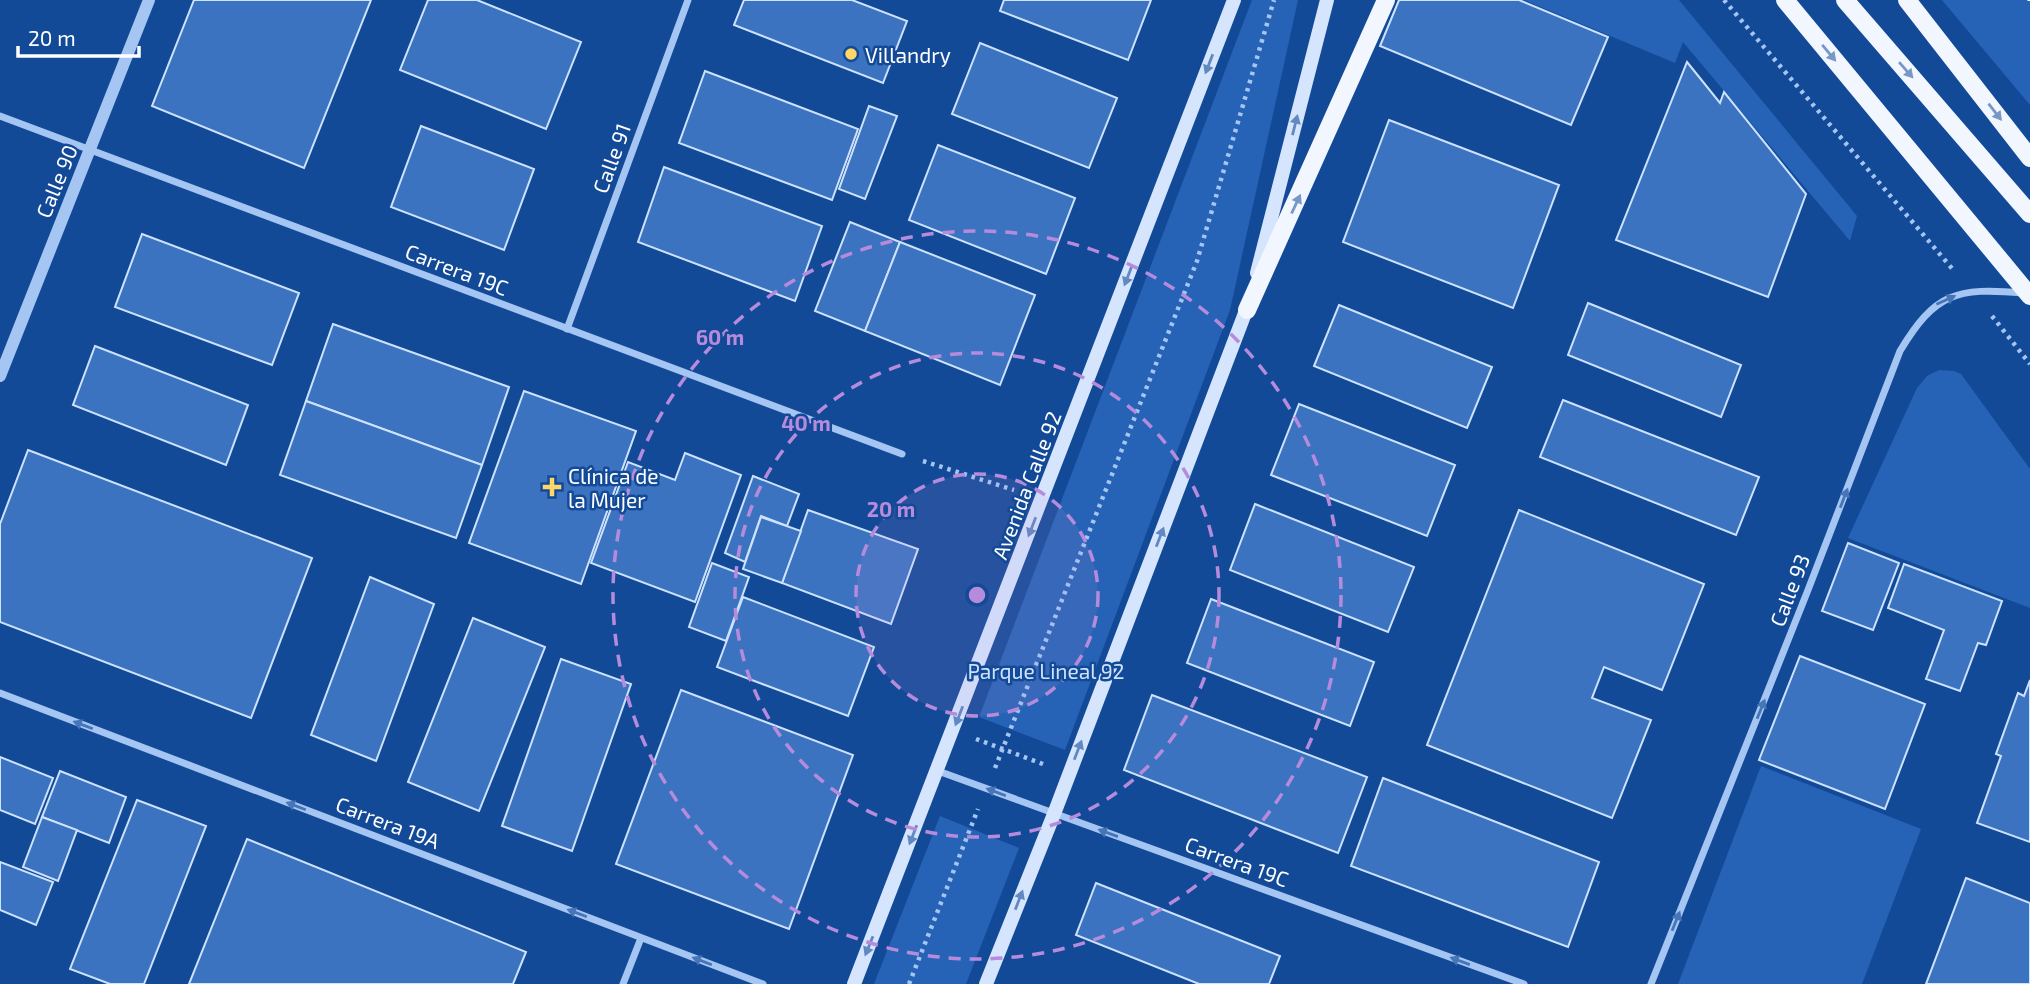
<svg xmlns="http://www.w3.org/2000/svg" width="2030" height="984" viewBox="0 0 2030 984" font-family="'Exo 2',sans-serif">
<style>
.green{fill:#2663b6}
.building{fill:#3c73c0;stroke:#cde2fd;stroke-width:2}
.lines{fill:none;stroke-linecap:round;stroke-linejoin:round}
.path{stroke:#a5c6f3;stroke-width:4.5;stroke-dasharray:3.5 5;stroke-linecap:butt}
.minor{stroke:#a5c6f3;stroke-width:7}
.tertiary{stroke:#a5c6f3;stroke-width:12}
.secondary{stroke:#d5e5fd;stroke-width:14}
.primary{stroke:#f1f6ff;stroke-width:18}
.rail{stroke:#fff;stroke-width:5;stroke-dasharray:12 5;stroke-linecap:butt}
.oneway{fill:#7797c6}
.oneway2{fill:#6188c0}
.oneway3{fill:#4675b8}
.ring{fill:none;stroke:#b68bdc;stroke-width:3.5;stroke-dasharray:12 9}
.poi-dot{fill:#ffd767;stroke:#134a98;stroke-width:2.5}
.labels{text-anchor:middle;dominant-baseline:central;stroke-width:5;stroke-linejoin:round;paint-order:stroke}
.poi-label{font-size:21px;fill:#fff;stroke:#134a98;text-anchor:start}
.street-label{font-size:21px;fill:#fff;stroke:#134a98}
.park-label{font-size:21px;fill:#cde2fd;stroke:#134a98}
.centre{fill:#b68bdc;stroke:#134a98;stroke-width:3.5}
.ring-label{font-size:21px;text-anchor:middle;font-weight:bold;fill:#b68bdc;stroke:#134a98;stroke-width:5;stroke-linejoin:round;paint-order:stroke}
</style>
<rect width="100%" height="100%" fill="#134a98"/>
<g class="green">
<polygon points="1252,0 1298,0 1230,310 1065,750 979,717"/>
<polygon points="1524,0 1679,0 1857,216 1850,241 1683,42 1675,63"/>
<polygon points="1942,0 2030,0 2030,105"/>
<polygon points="1939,370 1954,371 1961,374 2030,469 2030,608 1848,538 1917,388 1927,376"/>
<polygon points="1761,766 1921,829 1862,984 1678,984"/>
<polygon points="940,816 1019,848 966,984 874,984"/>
</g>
<g class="building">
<polygon points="194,0 371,0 304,168 152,106"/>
<polygon points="428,0 477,0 581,42 546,129 400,70"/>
<polygon points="744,0 852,0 907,21 883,83 734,25"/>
<polygon points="1004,0 1151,0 1128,60 1000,11"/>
<polygon points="1399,0 1519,0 1608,37 1571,125 1380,46"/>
<polygon points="980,43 1117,98 1089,168 952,114"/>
<polygon points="1687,62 1720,103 1724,92 1806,194 1768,297 1616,240"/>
<polygon points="705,71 858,129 832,200 679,143"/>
<polygon points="869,106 897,116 865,199 839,189"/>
<polygon points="1389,120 1559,185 1513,308 1343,242"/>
<polygon points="421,126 534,169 504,250 391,207"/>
<polygon points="938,145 1075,198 1046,274 909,220"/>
<polygon points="664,167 822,226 795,301 638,242"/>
<polygon points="850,222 900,242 865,331 815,311"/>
<polygon points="142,234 299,293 272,365 115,307"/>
<polygon points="900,242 1035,295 1000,385 865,331"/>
<polygon points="1588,303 1741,365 1721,417 1568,355"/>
<polygon points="1339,305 1492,367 1467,428 1314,366"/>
<polygon points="333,324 509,387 482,465 306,401"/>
<polygon points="95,346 248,405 226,465 73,405"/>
<polygon points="524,391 636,431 581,584 469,543"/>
<polygon points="1563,400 1759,477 1736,535 1540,457"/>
<polygon points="306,401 482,465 456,538 280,475"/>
<polygon points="1299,404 1455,465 1427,536 1271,475"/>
<polygon points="28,450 312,558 251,718 0,622 0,524"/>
<polygon points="685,453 741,475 695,602 591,563 628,462 675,480"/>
<polygon points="753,476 799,494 787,526 761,516 745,562 725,553"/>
<polygon points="1255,504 1414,567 1388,632 1230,570"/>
<polygon points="808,510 918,549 891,624 782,583"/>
<polygon points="1519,510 1704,584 1662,690 1604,667 1592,698 1651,720 1612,818 1427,745"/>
<polygon points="761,517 801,531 782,583 743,569"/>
<polygon points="1848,543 1899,563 1873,630 1822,611"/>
<polygon points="712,563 749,577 726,641 689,627"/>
<polygon points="1904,564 2002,601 1986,645 1978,643 1960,691 1926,679 1944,630 1888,608"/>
<polygon points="370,577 434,604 376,761 311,735"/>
<polygon points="743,597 874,647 848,716 717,667"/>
<polygon points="1211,599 1374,662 1350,726 1187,663"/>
<polygon points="473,618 545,647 479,811 408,782"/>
<polygon points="1800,656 1925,704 1885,809 1759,760"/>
<polygon points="561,659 631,684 572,851 502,826"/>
<polygon points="2030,680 2030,842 1977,823 2001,756 1996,754 2018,693 2024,696"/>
<polygon points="681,690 853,755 789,929 616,864"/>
<polygon points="1152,695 1367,777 1338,853 1124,770"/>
<polygon points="0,757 53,778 35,824 0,810"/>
<polygon points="60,771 126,797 109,843 42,817"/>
<polygon points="1383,778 1599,862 1568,947 1351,866"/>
<polygon points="137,800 206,826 144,984 110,984 70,969"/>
<polygon points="42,817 77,830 58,881 23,867"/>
<polygon points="247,839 526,952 513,984 189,984"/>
<polygon points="0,862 53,882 36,925 0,910"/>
<polygon points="1966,878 2030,903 2030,984 1926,984"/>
<polygon points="1096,883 1280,956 1269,984 1199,984 1076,935"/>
</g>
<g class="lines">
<g class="path">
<polyline points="1724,0 1955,272"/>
<polyline points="1992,316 2030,364"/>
<polyline points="923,461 1014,490"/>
<polyline points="976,739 1043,764"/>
<polyline points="995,768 1197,261 1274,0"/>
<polyline points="909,984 978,809"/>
</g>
<g class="minor">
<polyline points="0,116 902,454"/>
<polyline points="567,329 688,0"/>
<polyline points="0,693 763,984"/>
<polyline points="938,771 1524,984"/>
<polyline points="623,984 641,938"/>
<path d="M1651 984 1808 590 1900 351C1935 293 1956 287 2023 293"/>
</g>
<polyline class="tertiary" points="0,376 149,0"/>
<g class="secondary">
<polyline points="1257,273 1327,0"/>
<polyline points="854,984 1234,0"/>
<polyline points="986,984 1054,814 1250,300"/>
</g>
<g class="primary">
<polyline points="1785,0 2030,296"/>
<polyline points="1845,0 2030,214"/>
<polyline points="1907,0 2030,158"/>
<polyline points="1247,310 1386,0"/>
</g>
<polyline class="rail" points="2030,0 2030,1"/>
</g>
<defs><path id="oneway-solid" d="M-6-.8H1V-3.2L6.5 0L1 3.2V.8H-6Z" transform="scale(1.75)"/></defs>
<g class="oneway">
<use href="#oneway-solid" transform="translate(1829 53) rotate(50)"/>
<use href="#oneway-solid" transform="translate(1906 70) rotate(49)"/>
<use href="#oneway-solid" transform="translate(1995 112) rotate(52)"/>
<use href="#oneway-solid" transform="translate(1296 204) rotate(-65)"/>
</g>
<g class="oneway2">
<use href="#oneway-solid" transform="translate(1209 64) rotate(111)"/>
<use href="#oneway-solid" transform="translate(1295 125) rotate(-76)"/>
<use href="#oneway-solid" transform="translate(1128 276) rotate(111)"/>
<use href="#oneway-solid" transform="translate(1032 527) rotate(111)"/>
<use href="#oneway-solid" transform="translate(1160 537) rotate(-69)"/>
<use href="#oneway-solid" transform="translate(959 716) rotate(111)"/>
<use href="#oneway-solid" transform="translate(1078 750) rotate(-69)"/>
<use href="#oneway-solid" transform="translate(913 835) rotate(111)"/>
<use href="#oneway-solid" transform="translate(1019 900) rotate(-69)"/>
<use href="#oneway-solid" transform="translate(869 946) rotate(112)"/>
</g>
<g class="oneway3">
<use href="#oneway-solid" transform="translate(1946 300) rotate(-24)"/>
<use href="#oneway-solid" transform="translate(1844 498) rotate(-69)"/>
<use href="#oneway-solid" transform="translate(1761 709) rotate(-68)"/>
<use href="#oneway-solid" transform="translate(83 725) rotate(-159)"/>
<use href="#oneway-solid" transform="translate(996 792) rotate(-159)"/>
<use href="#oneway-solid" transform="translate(296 806) rotate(-159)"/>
<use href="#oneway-solid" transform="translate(1108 833) rotate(-160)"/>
<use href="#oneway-solid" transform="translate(577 913) rotate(-159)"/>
<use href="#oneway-solid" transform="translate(1676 921) rotate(-68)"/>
<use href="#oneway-solid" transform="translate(702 961) rotate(-159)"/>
<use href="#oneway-solid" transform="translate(1460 961) rotate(-160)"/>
</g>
<circle cx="977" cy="595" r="121" fill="#b68bdc" fill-opacity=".12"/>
<g class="ring">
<circle cx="977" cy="595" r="121"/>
<circle cx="977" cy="595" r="242"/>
<circle cx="977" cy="595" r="364"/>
</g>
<g class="poi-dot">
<circle cx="851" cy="54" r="7"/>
<path d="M548.5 476.5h7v7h7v7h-7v7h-7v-7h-7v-7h7z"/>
</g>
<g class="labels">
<g class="poi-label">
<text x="865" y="54">Villandry</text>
<text x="568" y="475">Clínica de<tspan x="568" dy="24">la Mujer</tspan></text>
</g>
<g class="street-label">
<text transform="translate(611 158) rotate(-70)">Calle 91</text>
<text transform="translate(56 181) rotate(-68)">Calle 90</text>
<text transform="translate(457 269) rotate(21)">Carrera 19C</text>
<text transform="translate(1026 485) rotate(-69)">Avenida Calle 92</text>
<text transform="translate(1789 590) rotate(-69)">Calle 93</text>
<text transform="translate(388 822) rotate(21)">Carrera 19A</text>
<text transform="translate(1237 861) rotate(20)">Carrera 19C</text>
</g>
<g class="park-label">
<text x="1046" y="670">Parque Lineal 92</text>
</g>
</g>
<circle cx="977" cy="595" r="10" class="centre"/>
<g class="ring-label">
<text x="720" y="345">60 m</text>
<text x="806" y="431">40 m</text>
<text x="891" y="517">20 m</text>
</g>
<path d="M18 46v10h121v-10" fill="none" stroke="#ffffff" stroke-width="3.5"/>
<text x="28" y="46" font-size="21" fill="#ffffff" stroke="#134a98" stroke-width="5" paint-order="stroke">20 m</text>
</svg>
